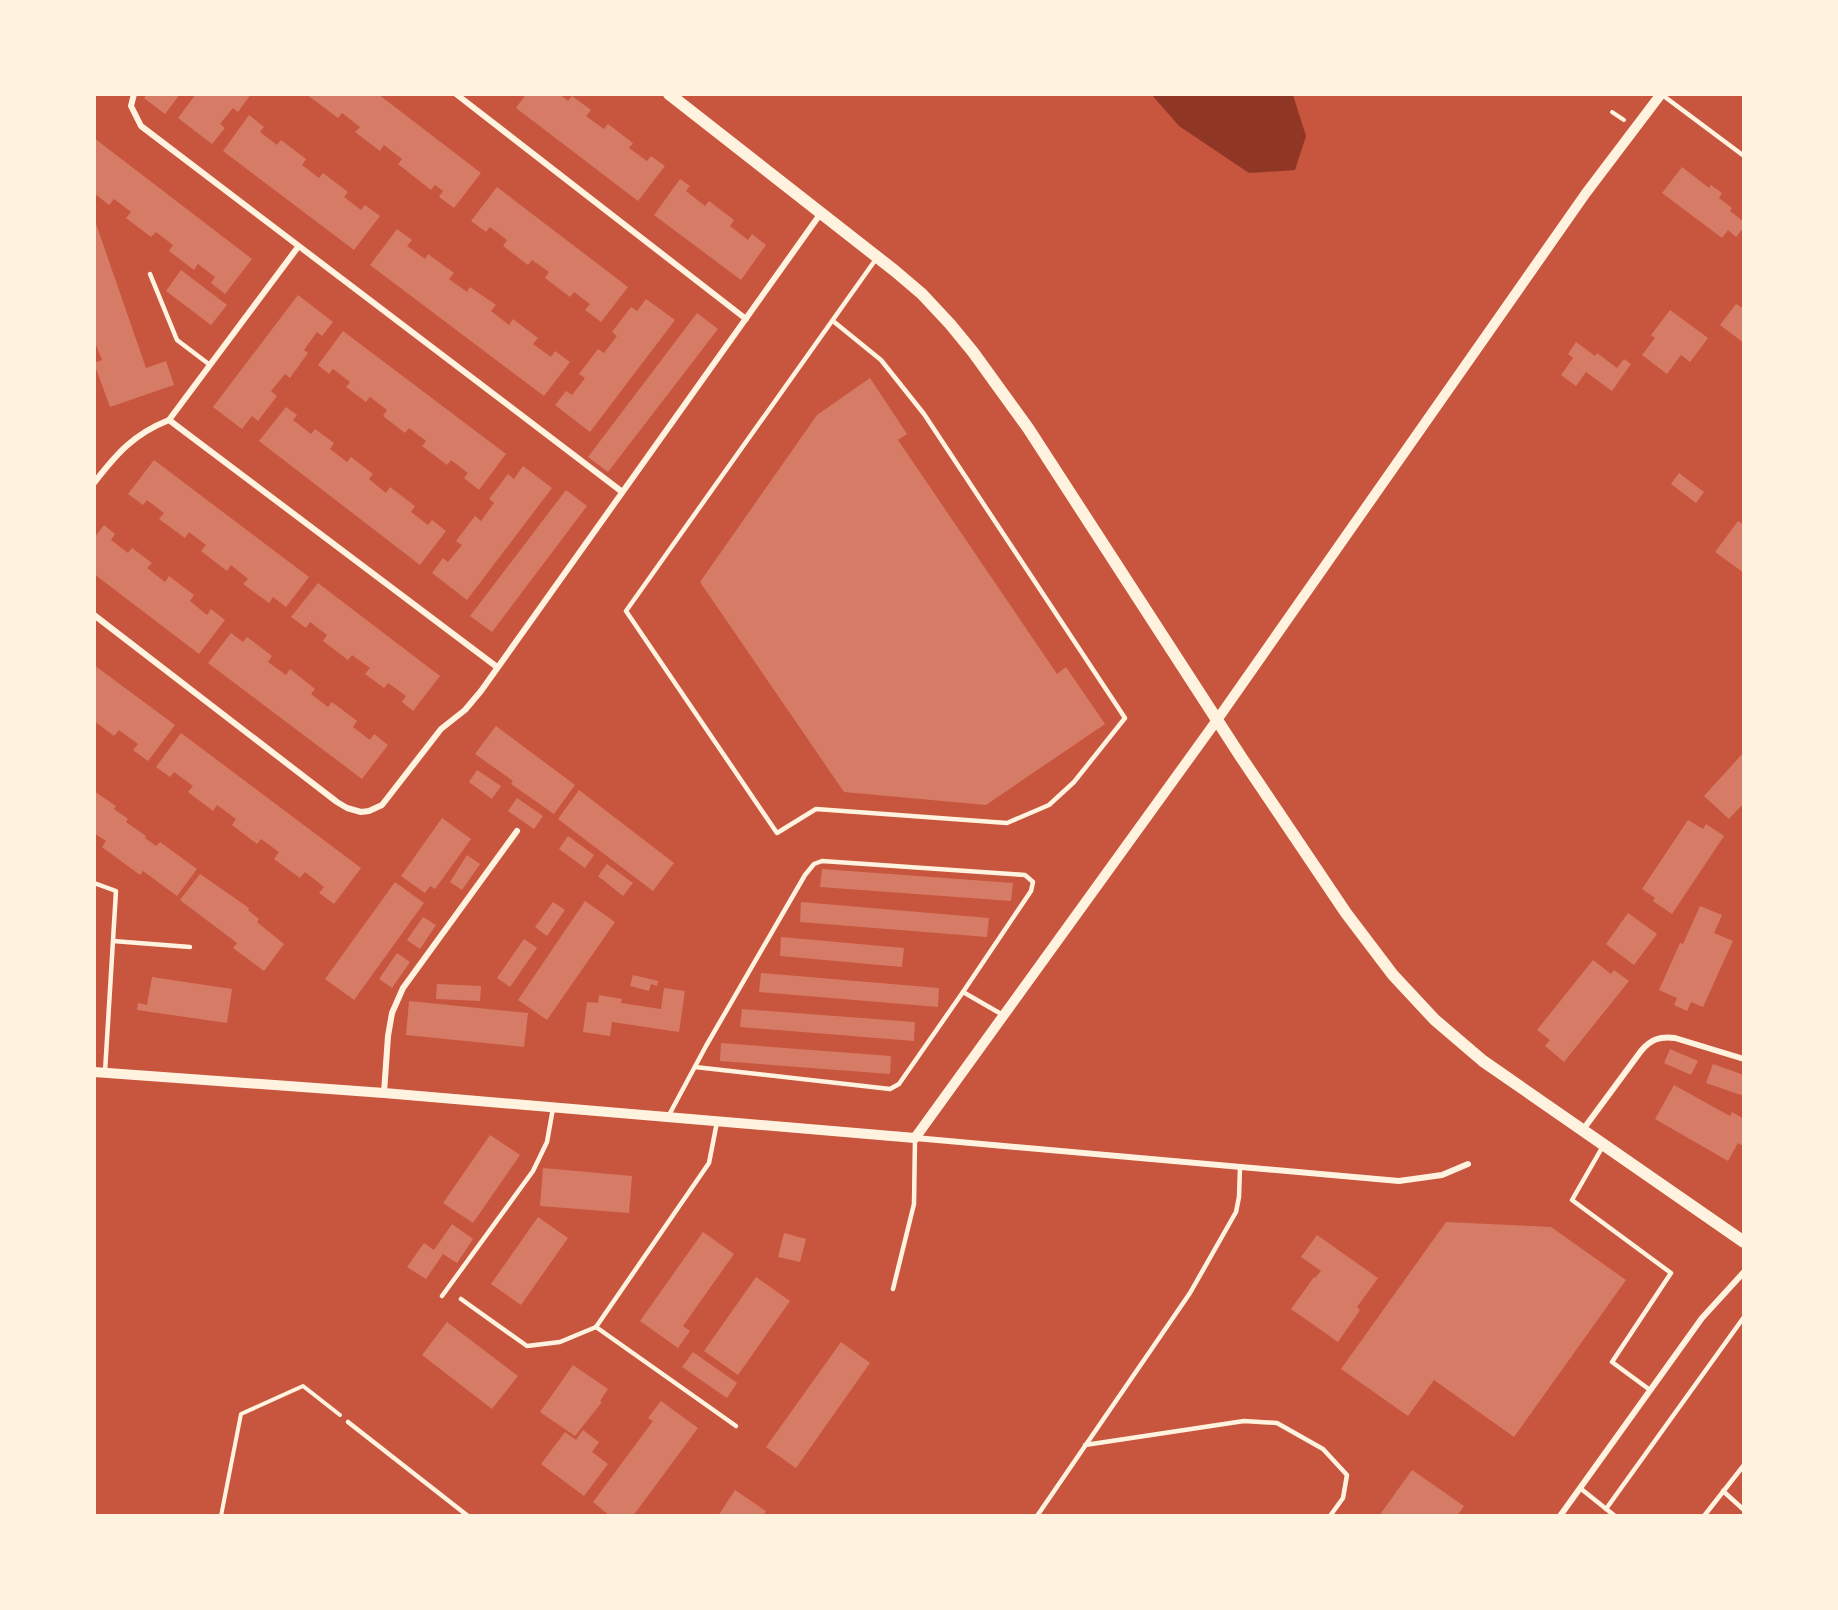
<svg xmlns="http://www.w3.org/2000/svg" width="1838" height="1610" viewBox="0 0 1838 1610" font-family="'Alegreya Sans',sans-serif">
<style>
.water{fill:#8f3625}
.building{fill:#d67c66}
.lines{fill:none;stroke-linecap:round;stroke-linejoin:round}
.path{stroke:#fff3e0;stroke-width:4}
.service{stroke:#fff3e0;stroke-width:4.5}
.minor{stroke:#fff3e0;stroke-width:6}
.tertiary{stroke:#fff3e0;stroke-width:10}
.secondary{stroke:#fff3e0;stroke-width:12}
</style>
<rect width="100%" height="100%" fill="#c8553d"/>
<polygon class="water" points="1152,95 1293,95 1306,136 1295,170 1249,173 1179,126"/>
<g class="building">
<polygon points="147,94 180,94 165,114 144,98"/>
<polygon points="196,94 251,94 238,112 233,108 220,124 225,128 212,144 178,118"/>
<polygon points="306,94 378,94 481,173 454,208 439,197 443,191 435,185 431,190 398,164 402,159 384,145 380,151 355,132 360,127 342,113 338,118"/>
<polygon points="526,94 559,94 568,101 572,96 591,110 586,116 604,129 608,124 633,143 629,148 647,161 651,156 665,166 638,201 516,108"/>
<polygon points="249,115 264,127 260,132 277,145 281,140 306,159 302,165 319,178 323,173 348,192 344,197 361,210 365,205 380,216 354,250 223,151"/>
<polygon points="94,138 252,259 225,294 211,283 215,277 198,264 194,270 169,251 173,245 156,232 151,237 126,218 131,212 114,199 109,205 94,193"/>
<polygon points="1682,167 1709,188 1711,185 1722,193 1719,198 1732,208 1730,211 1744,222 1744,227 1736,237 1728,230 1722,238 1662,193"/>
<polygon points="680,179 690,186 686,191 705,206 709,201 734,220 730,226 748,240 752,234 766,245 741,280 654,215"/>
<polygon points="497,187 628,287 601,322 585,310 590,304 574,292 570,297 545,278 549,272 532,260 528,265 503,246 507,240 490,227 486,232 471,221"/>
<polygon points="94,218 146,368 166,361 174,385 110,407 94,363 102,360 94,340"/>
<polygon points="397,229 412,240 407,246 425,259 428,254 454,273 449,279 467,292 470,287 496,305 491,311 509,325 513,319 538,338 533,344 551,357 555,351 570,362 544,396 370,265"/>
<polygon points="181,270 227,305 211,325 166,291"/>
<polygon points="298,295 333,322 322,336 317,332 304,350 308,353 290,378 285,374 271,391 277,396 258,421 252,416 242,429 213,407"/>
<polygon points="646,299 675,320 590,432 555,405 566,391 572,395 585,378 579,374 598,349 604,353 617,336 612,332 631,307 637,311"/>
<polygon points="1736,304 1744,309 1744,343 1720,325"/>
<polygon points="1670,310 1708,338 1690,362 1681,355 1667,374 1642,355 1655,338 1651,335"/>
<polygon points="697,313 718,329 608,472 588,457"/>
<polygon points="343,331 506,454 479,490 464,478 468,473 451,460 447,465 422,446 426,441 409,428 405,433 383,416 387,410 370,397 366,402 346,387 350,382 333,369 329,374 318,365"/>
<polygon points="1576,342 1595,356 1597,353 1617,368 1624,359 1631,364 1612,391 1586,372 1576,386 1561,375 1573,358 1568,354"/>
<polygon points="870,378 907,434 898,440 1057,674 1066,667 1105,724 986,805 844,792 700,582 817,415"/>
<polygon points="286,407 297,415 293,420 311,434 315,429 334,443 330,449 347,462 351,457 373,474 369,479 386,493 390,487 415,506 411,512 428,525 432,520 446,531 420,565 259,441"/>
<polygon points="154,460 309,577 286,607 273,597 269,603 243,584 248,579 231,565 227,571 201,551 206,545 189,532 185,538 159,519 164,513 147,500 143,505 128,494"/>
<polygon points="523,466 552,488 467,600 432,573 443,558 448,562 462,545 456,541 475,516 481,521 494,503 489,499 508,474 514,479"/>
<polygon points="1679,473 1704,492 1696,503 1671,484"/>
<polygon points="566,490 587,506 492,632 470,616"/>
<polygon points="1738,521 1744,525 1744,573 1715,552"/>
<polygon points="104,525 115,534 111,540 128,553 132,548 152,563 147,568 165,582 169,576 194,595 190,601 207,615 211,609 225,620 199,654 94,574 94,538"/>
<polygon points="318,583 440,676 413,711 402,702 406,696 388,683 384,688 365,674 370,668 352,655 348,660 323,641 327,635 310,622 306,628 291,617"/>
<polygon points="231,633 243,642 247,637 272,656 268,662 286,675 290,669 315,689 311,694 328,707 332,702 357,721 353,727 370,740 374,734 388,745 362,779 208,663"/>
<polygon points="94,665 175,725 148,761 133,750 138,744 119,730 114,736 94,721"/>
<polygon points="496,726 575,785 554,814 511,784 513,781 475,754"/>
<polygon points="181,733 361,868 334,904 319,893 324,887 305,872 300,878 274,859 279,852 261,839 257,844 232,825 236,819 217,805 213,811 188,792 193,786 174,772 170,777 156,767"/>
<polygon points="1744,752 1744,803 1729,819 1704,796"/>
<polygon points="477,770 501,786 492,799 469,782"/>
<polygon points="579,790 674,863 653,891 558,819"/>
<polygon points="94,791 116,806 114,809 128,819 126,822 146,836 145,838 156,846 160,842 197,869 177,896 143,871 140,875 102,847 106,841 94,833"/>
<polygon points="517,798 543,816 534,829 508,811"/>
<polygon points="442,818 471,839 435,889 430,886 425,893 401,876"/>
<polygon points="1688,820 1703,829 1706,824 1724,836 1672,914 1653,901 1655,898 1642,889"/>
<polygon points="568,836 594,855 585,868 559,849"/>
<polygon points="467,855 480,864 462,890 450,882"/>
<polygon points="607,864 633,883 623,896 598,876"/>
<polygon points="822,869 1013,883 1011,901 820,887"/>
<polygon points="200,874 249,908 248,910 259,919 257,922 284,944 264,971 233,948 237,943 180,900"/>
<polygon points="395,882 424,903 354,1000 325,979"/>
<polygon points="585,901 615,922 547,1020 518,1000"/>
<polygon points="553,902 565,910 547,936 535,927"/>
<polygon points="801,902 989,918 987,937 800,922"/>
<polygon points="1700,906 1722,915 1714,933 1733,941 1703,1007 1691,1002 1687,1011 1674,1005 1677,998 1659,990 1680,943 1683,944"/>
<polygon points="1628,913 1657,934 1634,965 1606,944"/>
<polygon points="423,917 436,925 420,949 407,940"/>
<polygon points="781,937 904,948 902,967 780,956"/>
<polygon points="524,939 537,948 510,987 497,978"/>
<polygon points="397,953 410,962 392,988 379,979"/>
<polygon points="1593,960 1611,974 1614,970 1629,981 1564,1062 1545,1046 1550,1040 1537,1030"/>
<polygon points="761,973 939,988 938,1007 759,992"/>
<polygon points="633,975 658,981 657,986 651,984 649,991 630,986"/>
<polygon points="152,977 232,989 227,1023 137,1010 138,1003 147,1005"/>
<polygon points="437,984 481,986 480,1001 436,999"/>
<polygon points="664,988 685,991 679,1032 612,1022 610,1036 583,1032 587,1002 598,1003 599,995 622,999 621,1003 661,1009"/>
<polygon points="409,1001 528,1013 524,1047 406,1035"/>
<polygon points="742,1009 915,1022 914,1041 740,1027"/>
<polygon points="721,1043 891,1056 890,1074 720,1061"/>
<polygon points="1670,1049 1698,1061 1691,1075 1664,1063"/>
<polygon points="1713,1064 1744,1075 1744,1096 1706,1083"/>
<polygon points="1674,1085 1730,1116 1732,1112 1744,1119 1744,1145 1743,1146 1738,1143 1728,1161 1655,1119"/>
<polygon points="490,1135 520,1155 473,1223 443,1203"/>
<polygon points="543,1168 632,1176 629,1213 540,1206"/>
<polygon points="538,1217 568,1238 521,1305 491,1284"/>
<polygon points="1446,1222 1551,1227 1626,1280 1514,1437 1434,1380 1408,1416 1341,1369"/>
<polygon points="452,1224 473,1239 457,1263 443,1254 426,1279 407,1267 424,1243 434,1250"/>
<polygon points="703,1232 734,1254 683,1326 690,1331 678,1348 640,1321"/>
<polygon points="784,1233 806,1239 800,1262 778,1257"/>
<polygon points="1317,1235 1378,1278 1357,1307 1360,1310 1338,1342 1291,1309 1314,1277 1315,1278 1321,1271 1301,1257"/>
<polygon points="756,1277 790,1301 738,1375 704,1351"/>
<polygon points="447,1322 518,1376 492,1409 422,1355"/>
<polygon points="841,1342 870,1363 796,1468 766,1447"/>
<polygon points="693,1352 737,1383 727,1398 682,1367"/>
<polygon points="573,1365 608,1389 600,1401 602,1402 575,1436 540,1412"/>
<polygon points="661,1401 698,1428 633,1516 610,1516 593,1502 653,1421 648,1418"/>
<polygon points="583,1430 599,1442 592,1452 608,1464 584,1496 541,1464 565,1432 576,1440"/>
<polygon points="1412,1470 1464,1506 1457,1516 1379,1516"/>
<polygon points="735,1490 766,1511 763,1516 718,1516"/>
</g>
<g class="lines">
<g class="path">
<polyline points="1612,112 1624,120"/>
<polyline points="221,1516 241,1414 303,1386 340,1415"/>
</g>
<g class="service">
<polyline points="1661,94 1744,156"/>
<polyline points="150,274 177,340 210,365"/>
<polyline points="833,321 881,360 924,414 1125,718 1074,782 1049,805 1007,823 816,809 777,833 626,611 876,259"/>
<polyline points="94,883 116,891 105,1072"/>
<polyline points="113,941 190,947"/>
<polyline points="695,1067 890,1089 899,1084 963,992"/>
<polyline points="669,1115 706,1046 805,875 814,864 822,861 1025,875 1033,882 1031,891 963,992 1003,1015"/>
<polyline points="1603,1146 1572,1200 1671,1273 1612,1362 1650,1390"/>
<polyline points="893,1289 914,1204 915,1138"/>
<polyline points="442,1296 533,1171 547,1142 553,1108"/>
<polyline points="461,1299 527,1346 560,1342 596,1327 709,1163 717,1122"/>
<polyline points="596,1327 736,1426"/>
<polyline points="348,1422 468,1516"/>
<polyline points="1085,1445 1244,1421 1277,1423 1323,1449 1347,1475 1343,1498 1330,1516"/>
<polyline points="1580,1488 1615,1516"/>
<polyline points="1723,1491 1744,1510"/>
<polyline points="1606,1509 1744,1317"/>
<polyline points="1037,1516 1190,1293 1236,1212 1239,1197 1240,1167"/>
<polyline points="1704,1516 1744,1465"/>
</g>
<g class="minor">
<polyline points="134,94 131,106 141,126 621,491"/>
<polyline points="456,94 746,319"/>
<polyline points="169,420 497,667"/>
<path d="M94 483C117 453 134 434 169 420L298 247"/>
<polyline points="94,615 337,802 347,808 361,812 369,811 382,805 441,729 465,710 481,691 821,213"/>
<polyline points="384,1093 388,1036 392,1013 403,988 517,831"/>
<path d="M1582 1131 1641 1051C1651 1039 1660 1036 1675 1038L1744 1059"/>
<polyline points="915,1138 1399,1181 1442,1175 1468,1164"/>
<polyline points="1560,1516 1702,1318 1744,1272"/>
</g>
<polyline class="tertiary" points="94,1072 384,1093 915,1138 1217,720 1586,193 1661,94"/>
<polyline class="secondary" points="669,94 895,271 922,294 950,324 973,352 1028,428 1241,757 1346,913 1393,975 1435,1020 1483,1061 1744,1242"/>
</g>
<rect width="1838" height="1610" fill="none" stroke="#fff3e0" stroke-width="192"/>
</svg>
